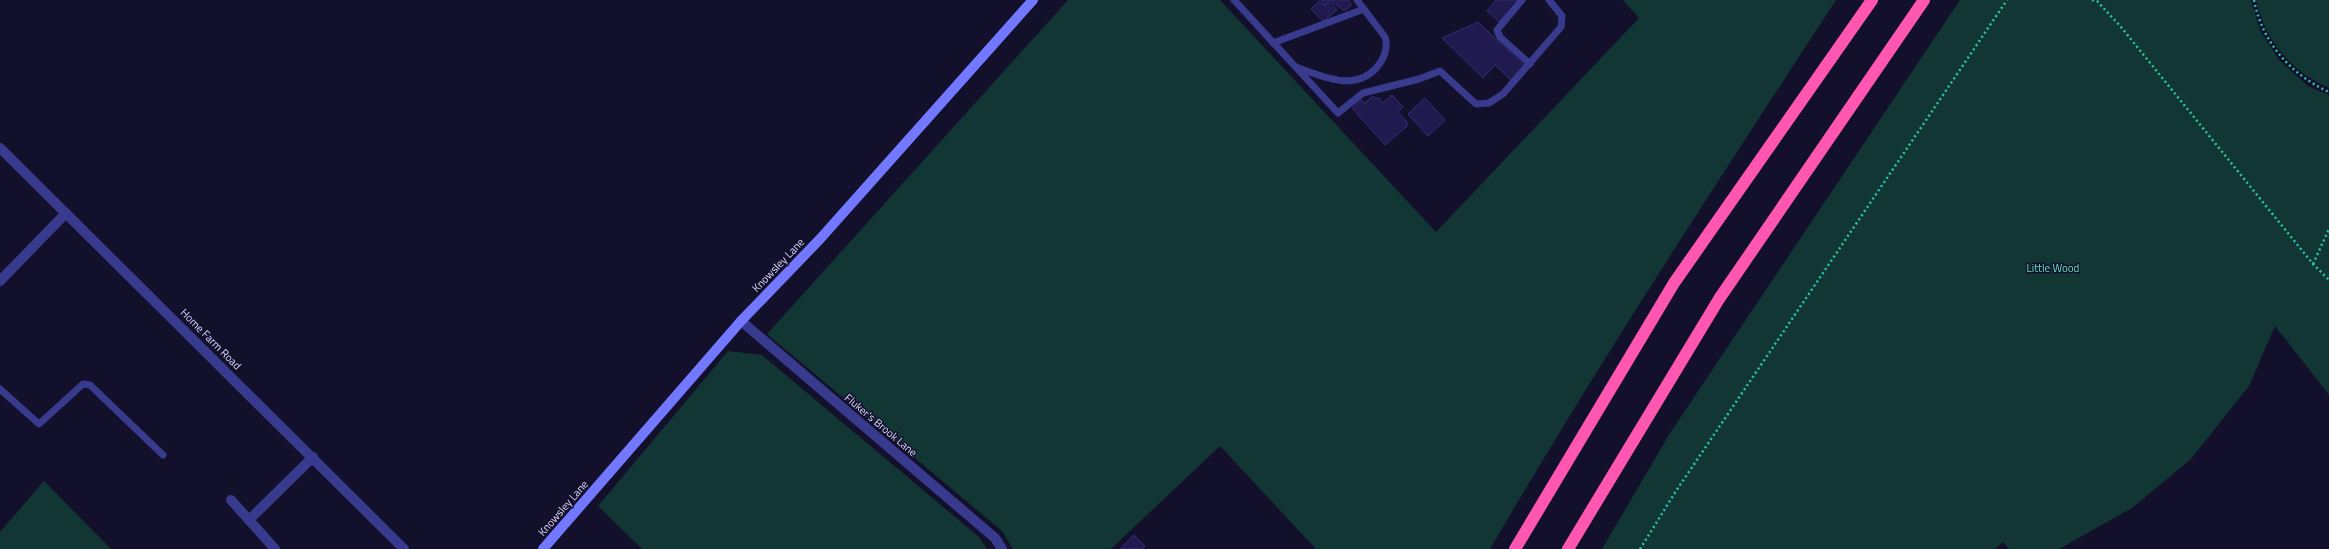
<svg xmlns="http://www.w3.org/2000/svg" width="2329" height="549" viewBox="0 0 2329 549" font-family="'Titillium Web',sans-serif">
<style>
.green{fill:#123633}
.building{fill:#211a4e;stroke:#362b7b}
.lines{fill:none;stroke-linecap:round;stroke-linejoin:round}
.path{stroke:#29c4b0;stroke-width:2.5;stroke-dasharray:2 3;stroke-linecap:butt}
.lane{stroke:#383b8d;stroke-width:7}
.street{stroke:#383b8d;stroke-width:10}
.secondary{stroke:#7278ff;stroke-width:10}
.highway{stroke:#ff56b2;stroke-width:12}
.labels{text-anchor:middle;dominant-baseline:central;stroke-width:3;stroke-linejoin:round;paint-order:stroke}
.street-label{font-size:11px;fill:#dcdbff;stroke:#13102c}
.park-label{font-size:11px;fill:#5ee7bc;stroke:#13102c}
</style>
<rect width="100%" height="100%" fill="#13102c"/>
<g class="green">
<path d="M1068 0H1220L1436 232 1639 18 1623 0H1836C1718 181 1599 362 1490 549H1316L1220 446 1111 549H1013L1002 531 767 334Z"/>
<polygon points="1960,0 2251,0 2260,30 2279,60 2308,86 2329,95 2329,395 2275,326 2249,386 2191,459 2132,508 2059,549 2009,549 2003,542 1995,549 1602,549 1670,433"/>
<path d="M2256 0H2329V88C2291 71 2265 41 2256 0Z"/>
<polygon points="728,351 762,355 979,537 987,549 642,549 598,506"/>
<polygon points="44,481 111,549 0,549 0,532"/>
</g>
<g class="building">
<polygon points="1321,0 1348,0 1352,5 1344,11 1330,0 1325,5"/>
<polygon points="1496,0 1519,0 1499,22 1487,11"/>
<polygon points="1319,1 1325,6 1330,2 1337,10 1323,21 1311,9"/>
<polygon points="1478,22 1525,66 1512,81 1495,65 1483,78 1442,38"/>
<polygon points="1392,95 1403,107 1398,112 1407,122 1407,126 1385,145 1352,108 1361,100 1365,103 1373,96 1376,99 1378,97 1383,103"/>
<polygon points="1425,98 1445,120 1428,136 1408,114"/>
<polygon points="1134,535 1145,546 1142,549 1120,549"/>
</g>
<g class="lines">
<g class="path">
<polyline points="2092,0 2097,1 2121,27 2313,264 2329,280"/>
<path d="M2254 0C2262 42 2290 74 2329 92"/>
<polyline points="2313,264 2329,229"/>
<polyline points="1640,549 1676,491 2007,0"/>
</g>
<g class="lane">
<polyline points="1234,0 1338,113 1363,93 1419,79 1440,71 1476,104 1489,103 1503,94 1561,27 1562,16 1549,0"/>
<polyline points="1522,0 1497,30 1500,37 1530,64"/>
<polyline points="1273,43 1364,9"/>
<path d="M1296 67C1324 77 1359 94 1380 63 1386 54 1388 46 1385 37L1357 0"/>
<polyline points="0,389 39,424 83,384 90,385 163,455"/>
</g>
<g class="street">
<polyline points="0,148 404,549"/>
<polyline points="0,281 66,213"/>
<polyline points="741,321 995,538 1002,549"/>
<polyline points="231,500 249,520"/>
<polyline points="275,549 249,520 313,457"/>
</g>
<polyline class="secondary" points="543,549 741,321 820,239 1033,0"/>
<g class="highway">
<polyline points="1515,549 1674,283 1872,0"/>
<polyline points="1568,549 1719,299 1924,0"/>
</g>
</g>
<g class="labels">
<g class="street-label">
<text transform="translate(778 265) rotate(-46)">Knowsley Lane</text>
<text transform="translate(211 339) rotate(45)">Home Farm Road</text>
<text transform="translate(881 425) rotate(40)">Fluker's Brook Lane</text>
<text transform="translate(563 508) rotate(-49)">Knowsley Lane</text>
</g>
<g class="park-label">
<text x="2053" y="268">Little Wood</text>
</g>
</g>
</svg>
